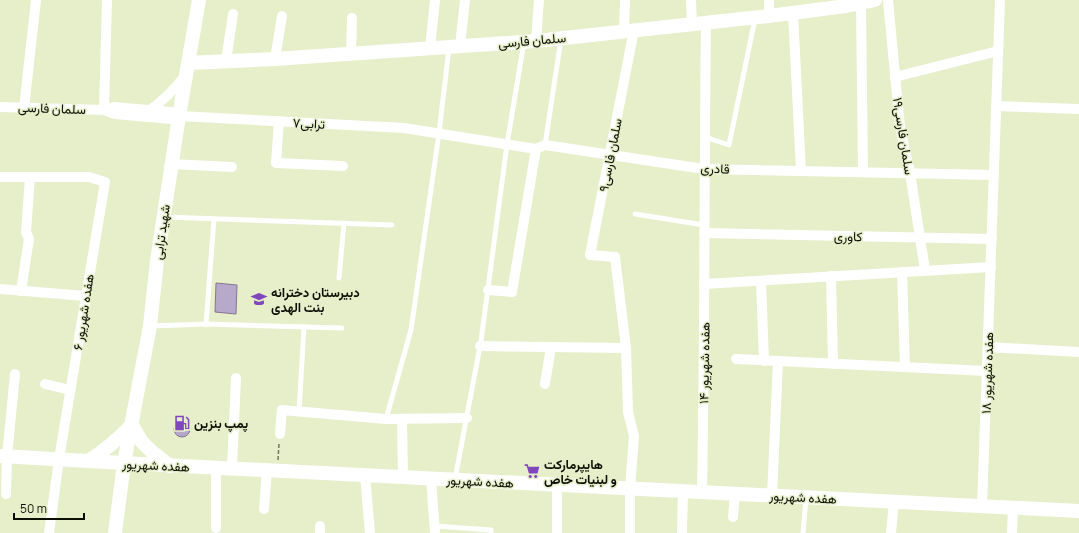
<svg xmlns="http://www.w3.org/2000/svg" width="1079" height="533" viewBox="0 0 1079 533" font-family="Manrope,Vazirmatn,sans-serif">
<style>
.building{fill:#b7a9ca;stroke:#827594}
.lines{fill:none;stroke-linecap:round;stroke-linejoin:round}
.path{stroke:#70765f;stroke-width:1.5;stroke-dasharray:4 2;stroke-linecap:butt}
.lane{stroke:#fff;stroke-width:5}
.street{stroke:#fff;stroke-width:10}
.secondary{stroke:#fff;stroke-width:14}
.labels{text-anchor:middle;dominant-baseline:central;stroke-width:3;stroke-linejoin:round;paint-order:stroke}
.street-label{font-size:13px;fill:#0b0e03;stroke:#e6eeca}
.poi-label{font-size:13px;font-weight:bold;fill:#0b0e03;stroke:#e6eeca;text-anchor:start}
</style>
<rect width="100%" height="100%" fill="#e6eeca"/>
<g class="building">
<polygon points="216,283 237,285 236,314 215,312"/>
<circle cx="182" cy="429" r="8"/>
</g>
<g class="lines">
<polyline class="path" points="278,460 279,443"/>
<g class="lane">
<polyline points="705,137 729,145 755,19"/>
<polyline points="545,145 561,39"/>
<polyline points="635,214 704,225"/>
<polyline points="165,217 392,225"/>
<polyline points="339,278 344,223"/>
<polyline points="206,324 214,219"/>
<polyline points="151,326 206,324 342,328"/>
<polyline points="299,412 304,327"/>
<polyline points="386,419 411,330 439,133 449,48"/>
<polyline points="455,479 481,341 507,144 524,42"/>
<polyline points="435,526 491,530 491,533"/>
<polyline points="803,533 806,498"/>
</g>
<g class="street">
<polyline points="691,0 692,24"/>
<polyline points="769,0 769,16"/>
<polyline points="888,0 900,127 910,173 925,270"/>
<polyline points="861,3 863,172"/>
<polyline points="793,13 801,171"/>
<polyline points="624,31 625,0"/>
<polyline points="536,41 539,0"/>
<polyline points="460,46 465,0"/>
<polyline points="430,48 435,0"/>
<polyline points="351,54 352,18"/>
<polyline points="275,59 282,16"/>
<polyline points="226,61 233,14"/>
<polyline points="895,77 998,51"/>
<polyline points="996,106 1079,109"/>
<polyline points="0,107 104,110 114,107 171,112 179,116 404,128 536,149 545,145 704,169 994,175"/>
<polyline points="24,108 36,0"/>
<polyline points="104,110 107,0"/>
<polyline points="104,110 115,114 171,119 179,116"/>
<path d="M150 110C164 100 174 90 184 77"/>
<polyline points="279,121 276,163 343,166"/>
<polyline points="171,164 232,167"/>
<polyline points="0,177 89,177 105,182 59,459 49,533"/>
<polyline points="704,233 992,239"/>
<polyline points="902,272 905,367"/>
<polyline points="831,276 833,364"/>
<polyline points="761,281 764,361"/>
<polyline points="704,284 991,267"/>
<polyline points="0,289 86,296"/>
<polyline points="488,290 512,292 536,149"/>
<polyline points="21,291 29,239 26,232 30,177"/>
<polyline points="480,346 626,348"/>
<polyline points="988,347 1079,352"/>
<polyline points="736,359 987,371"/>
<polyline points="45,384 70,390"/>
<polyline points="545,384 551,347"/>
<polyline points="402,419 403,477"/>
<polyline points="280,434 282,410 386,419 467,418"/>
<polyline points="216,468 216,528"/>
<polyline points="232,468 236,378"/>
<polyline points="365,475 370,533"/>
<polyline points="431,479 435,533"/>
<polyline points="557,485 557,533"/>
<path d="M702 492C705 336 704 179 706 23"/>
<polyline points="6,494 7,456 15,374"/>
<polyline points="772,496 778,361"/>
<polyline points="982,506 1000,0"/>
<polyline points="264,509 267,470"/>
<polyline points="733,517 735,494"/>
<polyline points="320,526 320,533"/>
<polyline points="630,533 630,488 634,436 628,412 626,348 615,257 590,255 634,30"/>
<polyline points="682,533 683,491"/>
<polyline points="891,533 894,502"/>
<polyline points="1012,533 1013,508"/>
</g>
<g class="secondary">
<polyline points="188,63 275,59 536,41 769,16 846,6 875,0"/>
<polyline points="0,456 124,463 1079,511"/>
<path d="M88 461C105 451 118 439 132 425L142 442 151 451 170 466"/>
<polyline points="115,533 124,463 150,326 157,261 179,116 199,0"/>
</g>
</g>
<defs>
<symbol id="school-bare" viewBox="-9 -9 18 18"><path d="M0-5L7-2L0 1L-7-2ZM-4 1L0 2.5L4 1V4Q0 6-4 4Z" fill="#8046bc" stroke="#e6eeca" stroke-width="2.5" paint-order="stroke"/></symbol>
<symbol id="fuel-bare" viewBox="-9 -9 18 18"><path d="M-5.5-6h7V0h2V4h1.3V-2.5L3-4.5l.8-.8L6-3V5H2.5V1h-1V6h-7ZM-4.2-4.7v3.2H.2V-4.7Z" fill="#8046bc" stroke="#e6eeca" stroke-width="2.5" paint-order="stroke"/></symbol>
<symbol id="supermarket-bare" viewBox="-9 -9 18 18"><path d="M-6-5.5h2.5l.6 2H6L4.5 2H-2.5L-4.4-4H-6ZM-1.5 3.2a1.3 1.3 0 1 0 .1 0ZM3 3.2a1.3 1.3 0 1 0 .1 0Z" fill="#8046bc" stroke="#e6eeca" stroke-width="2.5" paint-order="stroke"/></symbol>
</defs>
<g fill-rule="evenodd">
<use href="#school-bare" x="248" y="288" width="22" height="22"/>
<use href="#fuel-bare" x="171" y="412" width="22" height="22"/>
<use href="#supermarket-bare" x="521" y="460" width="22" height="22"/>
</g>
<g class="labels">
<g class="street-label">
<text transform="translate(532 40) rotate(-5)">سلمان فارسی</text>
<text transform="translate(52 108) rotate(2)">سلمان فارسی</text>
<text transform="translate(309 123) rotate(3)">ترابی۷</text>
<text transform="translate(904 136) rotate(81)">سلمان فارسی۱۹</text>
<text transform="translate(610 155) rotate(-79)">سلمان فارسی۹</text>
<text transform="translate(715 168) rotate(3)">قادری</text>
<text transform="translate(161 232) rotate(-82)">شهید ترابی</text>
<text transform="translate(848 236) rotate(1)">کاوری</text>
<text transform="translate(83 312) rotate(-81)">هفده شهریور ۶</text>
<text transform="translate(704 363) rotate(-89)">هفده شهریور ۱۴</text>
<text transform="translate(987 373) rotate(-88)">هفده شهریور ۱۸</text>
<text transform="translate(156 465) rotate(3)">هفده شهریور</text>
<text transform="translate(480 481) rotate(3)">هفده شهریور</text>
<text transform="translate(803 497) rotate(3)">هفده شهریور</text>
</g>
<g class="poi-label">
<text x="271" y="292">دبیرستان دخترانه<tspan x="271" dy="15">بنت الهدی</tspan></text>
<text x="194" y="423">پمپ بنزین</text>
<text x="544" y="464">هایپرمارکت<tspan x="544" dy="15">و لبنیات خاص</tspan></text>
</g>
</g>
<path d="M14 513v6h70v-6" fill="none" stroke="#0b0e03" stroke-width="2"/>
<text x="20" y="513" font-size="12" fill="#0b0e03" stroke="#e6eeca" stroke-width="3" paint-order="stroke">50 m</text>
</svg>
